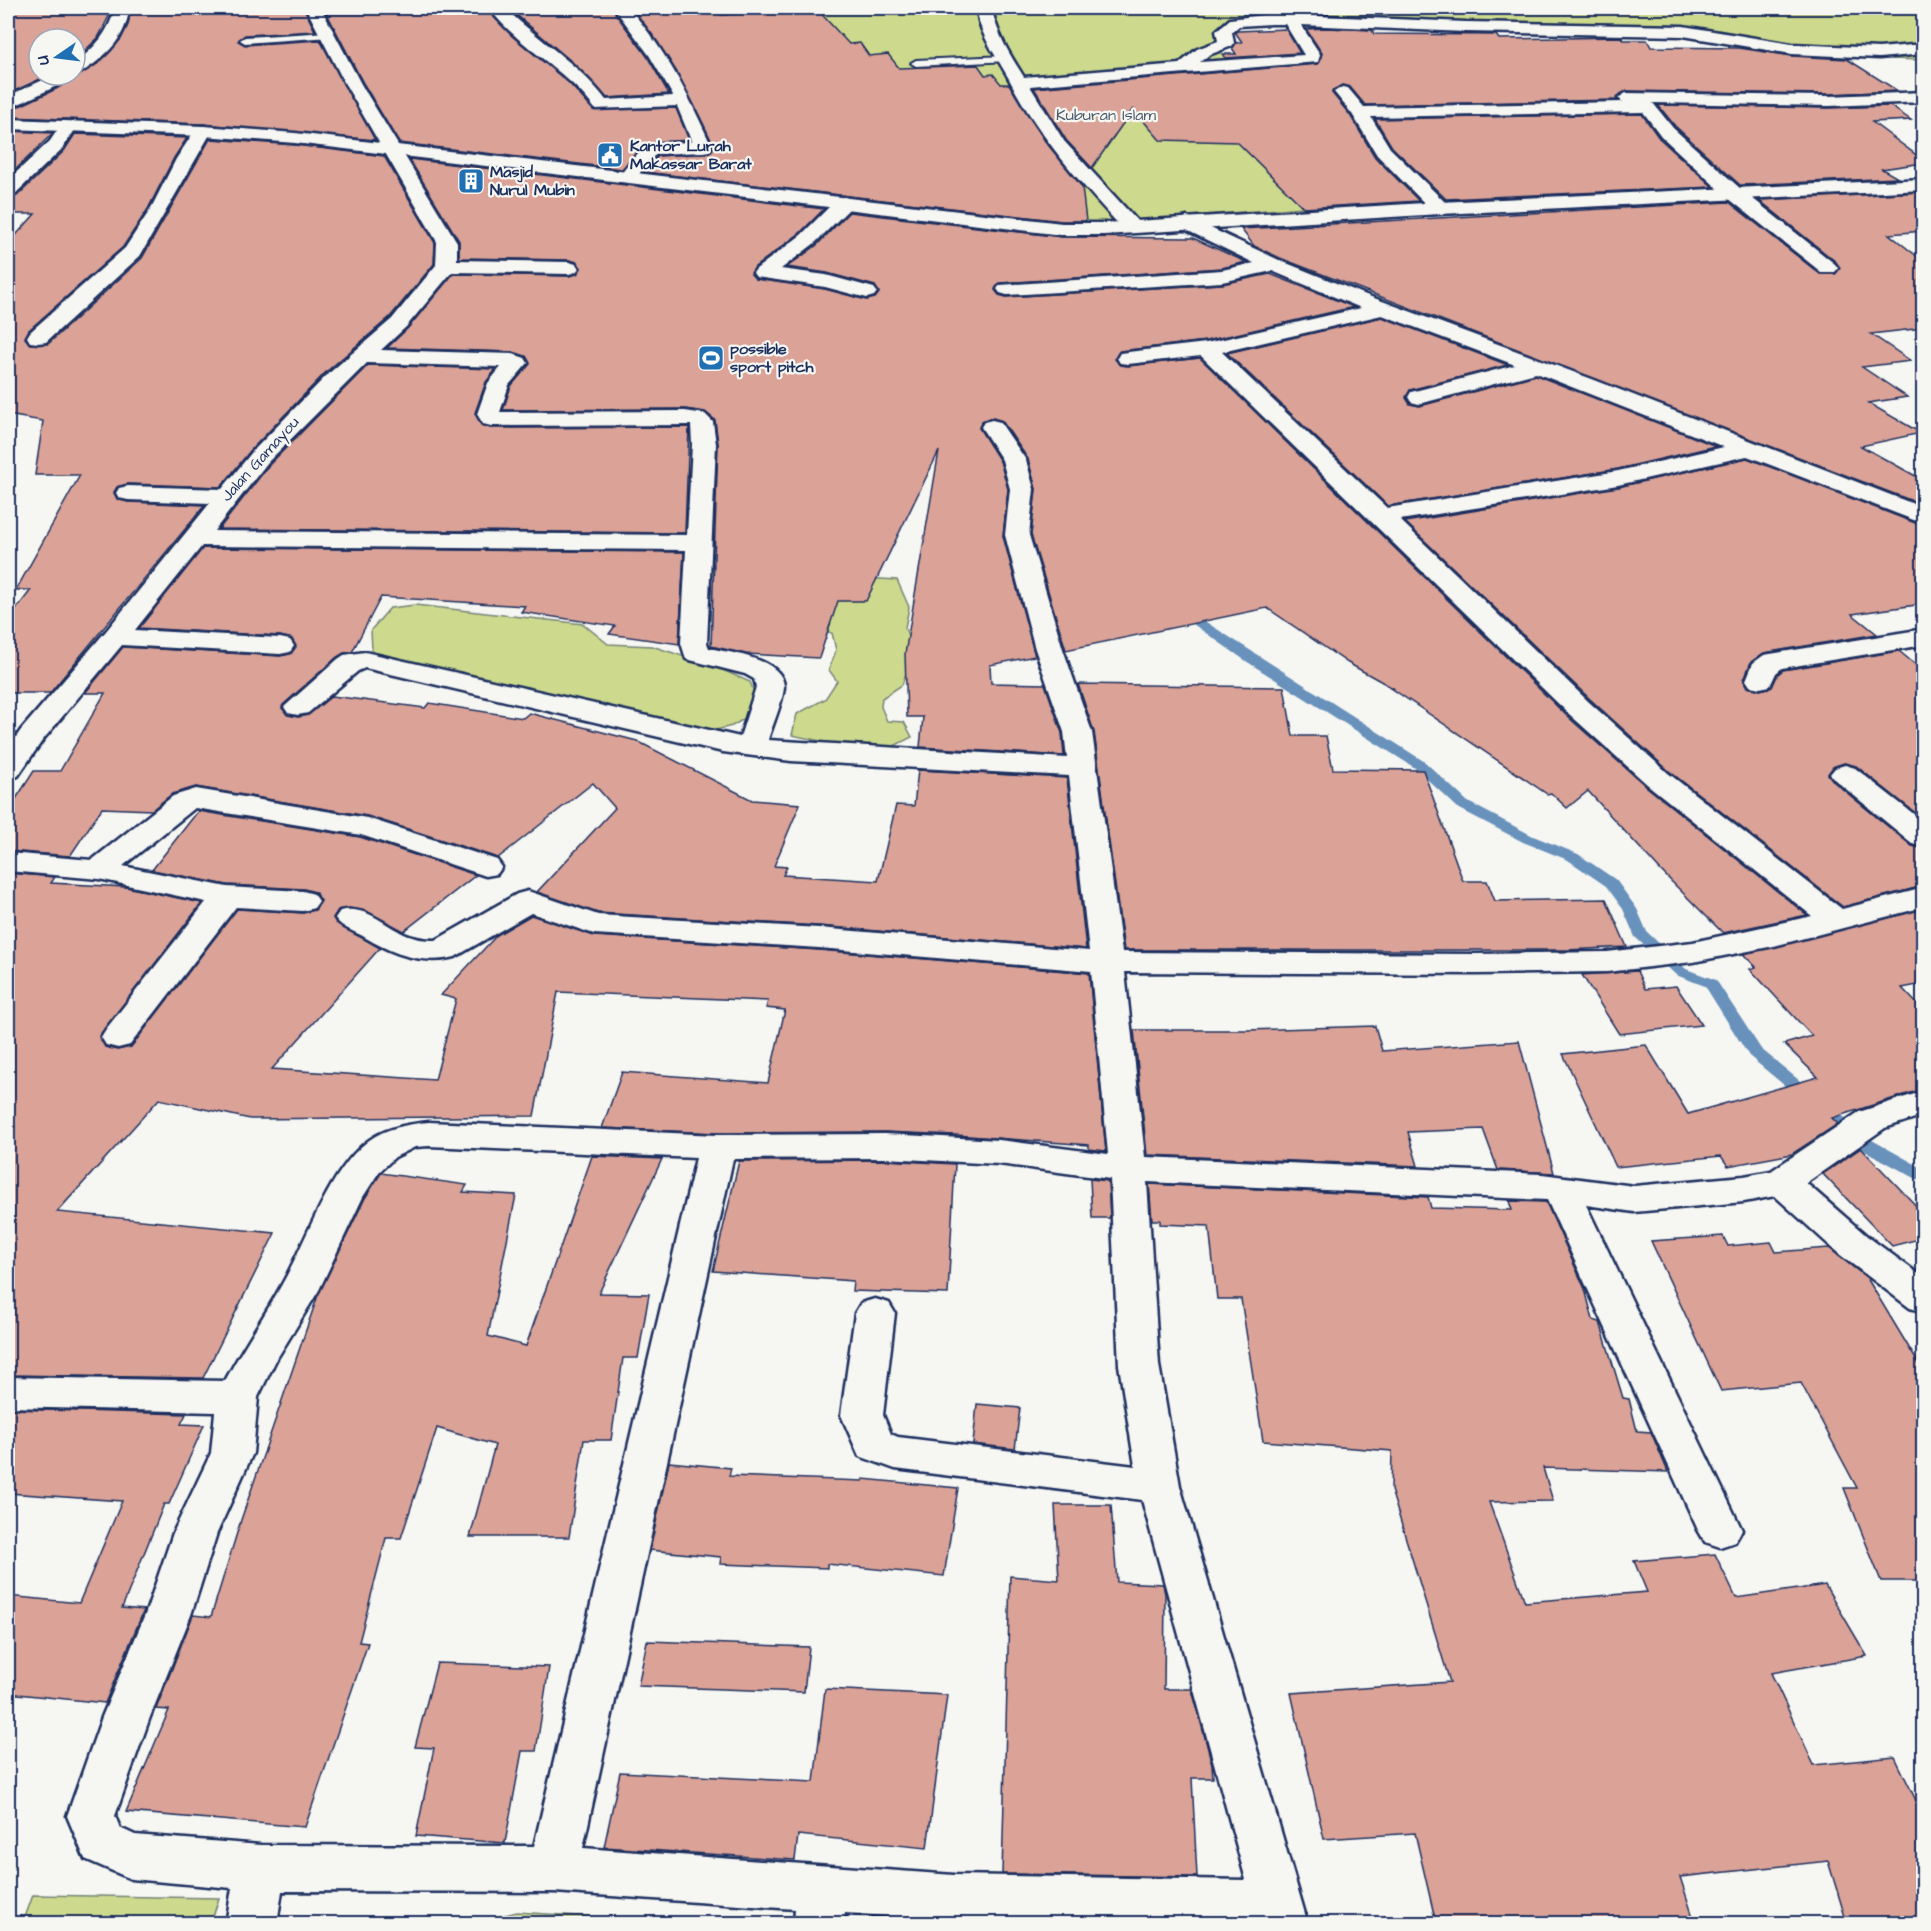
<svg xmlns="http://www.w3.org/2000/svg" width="1931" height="1931" viewBox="0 0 1931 1931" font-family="'Architects Daughter',sans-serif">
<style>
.green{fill:#cdda8d;stroke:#748476;stroke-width:1.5}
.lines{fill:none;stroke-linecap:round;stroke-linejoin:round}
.stream{fill:#6791bb;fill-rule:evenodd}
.building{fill:#dba297;stroke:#1b2f5e;stroke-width:1.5}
.service-casing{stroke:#1b2f5e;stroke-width:4}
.minor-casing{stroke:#1b2f5e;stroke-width:5}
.tertiary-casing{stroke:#1b2f5e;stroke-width:5}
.service{fill:#f6f6f2;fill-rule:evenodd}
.minor{fill:#f6f6f2;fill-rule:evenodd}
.tertiary{fill:#f6f6f2;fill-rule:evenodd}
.labels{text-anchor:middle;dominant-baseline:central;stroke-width:4.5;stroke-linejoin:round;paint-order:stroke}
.far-park-label{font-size:16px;fill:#485a6a;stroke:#f6f6f2}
.far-poi-label{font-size:16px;font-weight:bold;fill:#1b2f5e;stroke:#f6f6f2;text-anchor:start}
.far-street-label{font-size:16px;fill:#1b2f5e;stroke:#f6f6f2}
</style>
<rect width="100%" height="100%" fill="#f6f6f2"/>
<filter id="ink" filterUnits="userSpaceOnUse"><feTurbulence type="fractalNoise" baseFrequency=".0167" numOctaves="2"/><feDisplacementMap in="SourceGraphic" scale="12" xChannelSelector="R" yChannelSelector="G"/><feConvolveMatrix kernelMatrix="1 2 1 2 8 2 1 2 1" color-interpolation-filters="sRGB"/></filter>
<g filter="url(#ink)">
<g class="green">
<polygon points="759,8 1260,8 1267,17 1234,20 1222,25 1219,50 1229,64 1251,78 1341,204 1105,223 1037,221 932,207 930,172 768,22"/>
<polygon points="1272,8 1923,8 1923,60 1890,59 1875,50 1798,48 1701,30 1280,18"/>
<polygon points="864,578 897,580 909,607 905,628 914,651 902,685 882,698 881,707 887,721 904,722 912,737 894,746 844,746 792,735 797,714 825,699 837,681 829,670 836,650 832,633 804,626"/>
<polygon points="415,605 583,624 608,644 652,646 716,667 750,682 756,697 754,713 732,726 692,736 373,669 371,630 390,608"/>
<polygon points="33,1895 219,1898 211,1923 23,1923"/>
<polygon points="517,1912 686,1923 474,1923"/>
</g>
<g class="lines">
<g class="stream">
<polygon points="739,8 746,8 770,25 764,26"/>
<polygon points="84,71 91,73 34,100 8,117 8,112 28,96"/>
<polygon points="1184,608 1425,762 1468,802 1533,836 1578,854 1616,880 1637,909 1647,932 1686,969 1716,980 1761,1049 1872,1140 1924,1169 1924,1183 1860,1148 1749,1056 1705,986 1676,975 1635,937 1623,909 1606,886 1568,860 1523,842 1458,808 1415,768 1246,661 1180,615 1178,612"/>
</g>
</g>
<g class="building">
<polygon points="8,8 113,8 98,38 75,60 75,39 39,39 39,75 49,75 8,94"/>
<polygon points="131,8 304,8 315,31 245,35 238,41 245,45 320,40 375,140 203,124 8,117 8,109 22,105 56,89 99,63 121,39 128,25"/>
<polygon points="324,8 477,8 480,13 489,12 512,36 569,83 593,110 676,108 689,140 649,144 635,154 622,169 399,143 363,83"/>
<polygon points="549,8 621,8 615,13 647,56 669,94 607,98 572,62 512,11"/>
<polygon points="632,8 717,8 721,15 816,8 849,44 860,43 869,56 888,54 899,68 978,65 985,75 993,74 1001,84 1009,84 1045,141 1082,187 1086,221 1062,221 644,172 658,156 709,153 714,146 678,74 657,41"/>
<polygon points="1327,28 1372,30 1374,34 1496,35 1499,39 1621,37 1623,40 1647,40 1651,47 1739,48 1792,56 1847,59 1898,91 1829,94 1626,91 1617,96 1617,100 1365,105 1350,87 1342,85 1333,90 1332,93 1350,115 1375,157 1419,201 1304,208 1237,142 1160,140 1133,109 1092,168 1066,140 1034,88 1318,64 1322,53 1306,29"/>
<polygon points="1286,29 1300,53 1226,58 1223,54 1236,54 1232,48 1236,43 1242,42 1235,32 1237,31"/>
<polygon points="1658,105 1829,108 1890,106 1911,120 1872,122 1923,160 1923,163 1882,169 1898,178 1740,185 1675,126"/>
<polygon points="1642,114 1659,138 1713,187 1446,199 1392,147 1375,119"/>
<polygon points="8,131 53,133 8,177"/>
<polygon points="75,134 187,138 174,158 148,209 123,247 29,330 25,338 30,344 48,344 142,258 210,139 295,145 384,156 435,243 434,264 390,317 326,372 250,451 221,487 128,484 117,487 114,492 117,499 128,502 205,505 50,693 8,693 8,620 31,590 16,590 80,475 35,475 43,421 8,415 8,244 35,214 8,214 8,197 17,196 64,151"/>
<polygon points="409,159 824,209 800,233 755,267 751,274 756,279 825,289 866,300 875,298 879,293 875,286 827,273 787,267 817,245 849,212 1062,237 1193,238 1246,262 1222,268 1000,283 995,290 999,295 1006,297 1222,284 1270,274 1354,307 1206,341 1120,351 1115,359 1120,365 1128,366 1200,358 1567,716 1647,787 1807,915 1723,933 1661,871 1588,791 1567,808 1551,793 1547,794 1391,688 1393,688 1348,663 1267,608 1066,650 1031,535 1036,489 1028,459 1002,421 993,418 982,421 979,428 1000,461 1008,489 1003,536 1035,656 990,665 991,683 1045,684 1062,733 1064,756 920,747 923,717 907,717 905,654 939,451 866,601 838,601 819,658 746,654 711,646 718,444 715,420 705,412 685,409 503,410 511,386 530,364 526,356 513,352 387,348 408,328 453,274 569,276 577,274 581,268 577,262 569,260 459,258 459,241"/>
<polygon points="1922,192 1923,231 1889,234 1923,261 1923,328 1871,334 1911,361 1862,367 1907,397 1868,403 1921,433 1861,446 1923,480 1923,505 1280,258 1254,246 1241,229 1729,202 1820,274 1835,274 1840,268 1836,262 1759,200"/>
<polygon points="1382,317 1508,365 1410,390 1406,398 1410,404 1420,406 1536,375 1716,446 1618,469 1388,506 1227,353"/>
<polygon points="368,365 496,369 486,382 475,413 481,425 490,428 689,427 685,533 219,529 270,464"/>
<polygon points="1747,458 1923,526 1923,604 1852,614 1877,634 1764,653 1751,662 1744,679 1748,687 1760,690 1772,687 1778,674 1783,670 1899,651 1923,671 1923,819 1856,766 1844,763 1833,767 1828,774 1834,782 1912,846 1923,849 1923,886 1843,907 1669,771 1591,700 1405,522 1618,487"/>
<polygon points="203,548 684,552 679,644 609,634 615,626 521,612 525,606 381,597 352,652 344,653 337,657 283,705 282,708 288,715 298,717 308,715 332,696 425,708 429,703 523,718 529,713 637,741 752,800 800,804 774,866 787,867 783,875 878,881 896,805 914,806 918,770 1067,778 1086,949 819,926 598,913 537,892 615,808 593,783 498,858 367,816 196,787 172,794 152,810 102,808 70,856 8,851 8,811 34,771 60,771 105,693 85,693 123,647 280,656 290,654 296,647 292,639 280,636 139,628"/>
<polygon points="1078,684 1284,687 1293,736 1326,736 1333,769 1423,770 1463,881 1487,881 1495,901 1606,899 1627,947 1567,950 1124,950 1094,732"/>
<polygon points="198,811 360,837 476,875 404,931 366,911 349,908 338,910 333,918 336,923 380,948 272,1069 435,1080 456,999 441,995 497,935 531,915 594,936 819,950 1089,973 1106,1151 1089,1149 1089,1145 956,1135 885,1132 717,1133 602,1128 622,1072 768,1083 785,1010 766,1008 768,1001 558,992 534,1116 250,1119 159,1099 57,1212 275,1233 203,1378 8,1375 8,873 55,877 51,883 126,887 202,903 99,1036 105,1047 117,1050 131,1047 237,909 303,913 315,910 321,901 315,892 304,889 227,885 152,870"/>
<polygon points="1923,909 1923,984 1902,988 1923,1010 1923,1089 1832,1118 1838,1124 1792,1154 1728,1166 1721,1156 1616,1167 1563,1054 1646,1045 1688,1114 1818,1077 1784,1044 1812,1036 1750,969 1756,967 1743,954"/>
<polygon points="1637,971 1645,989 1676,986 1702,1025 1619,1034 1582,975"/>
<polygon points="1375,1026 1382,1051 1519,1041 1554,1173 1498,1170 1483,1129 1408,1132 1418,1166 1147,1155 1134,1030 1247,1030"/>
<polygon points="1861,1148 1923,1213 1923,1238 1892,1246 1823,1174"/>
<polygon points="592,1156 662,1159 599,1293 649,1294 638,1358 623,1358 611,1440 584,1440 569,1537 470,1537 495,1445 437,1428 401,1538 386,1538 359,1642 368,1643 305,1827 126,1812 169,1710 156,1709 193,1615 211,1617 241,1520 318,1295 365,1198 381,1173 467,1185 463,1192 516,1195 488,1336 526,1346"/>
<polygon points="885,1160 955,1164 948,1294 852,1291 853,1281 713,1271 739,1161"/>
<polygon points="1090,1179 1108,1181 1110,1218 1092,1218"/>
<polygon points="1149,1184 1428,1197 1431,1208 1512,1210 1509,1201 1546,1202 1585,1289 1593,1320 1600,1322 1623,1398 1629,1399 1637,1431 1651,1432 1668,1472 1543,1468 1553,1501 1489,1502 1525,1602 1647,1592 1634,1561 1715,1554 1736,1598 1825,1585 1867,1656 1771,1673 1814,1765 1895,1757 1923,1815 1923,1923 1847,1923 1828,1861 1680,1877 1695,1923 1436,1923 1415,1833 1324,1839 1291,1693 1450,1682 1391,1490 1392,1451 1263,1441 1241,1299 1217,1299 1209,1226 1160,1224 1160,1220 1152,1220"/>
<polygon points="1723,1236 1728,1246 1771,1242 1776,1252 1829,1248 1867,1278 1923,1371 1923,1581 1881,1581 1844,1488 1857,1488 1801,1383 1721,1391 1651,1241"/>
<polygon points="977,1404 1020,1408 1015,1449 973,1444"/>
<polygon points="8,1409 186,1414 181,1424 204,1425 169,1504 164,1504 122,1608 144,1610 105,1703 8,1693 8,1596 79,1603 122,1501 8,1493"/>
<polygon points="669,1462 731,1468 729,1476 863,1481 863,1479 958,1488 944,1576 827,1564 827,1568 720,1564 721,1557 650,1550"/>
<polygon points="1055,1505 1111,1505 1117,1582 1163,1584 1165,1594 1164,1689 1192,1689 1212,1764 1213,1778 1192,1778 1197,1877 1002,1874 1010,1576 1059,1580"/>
<polygon points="647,1641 809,1647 804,1692 638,1686"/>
<polygon points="437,1663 549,1667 536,1751 522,1751 505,1843 416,1836 434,1748 415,1747"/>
<polygon points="825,1689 947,1695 927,1848 798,1835 795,1860 604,1847 620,1772 814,1782"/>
</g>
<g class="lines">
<defs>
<g id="service">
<polygon points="1261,8 1269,8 1286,20 1278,22 1267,16"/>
<polygon points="328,32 333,35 331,37 245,43 240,40 245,37"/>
<polygon points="1005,56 1008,57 1008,61 916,66 911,63 916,60"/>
</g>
<g id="minor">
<path d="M115 8H129C126 53 76 77 42 93 31 98 19 105 8 107V96L54 75H75V63C95 48 109 32 115 8Z"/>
<path d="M306 8H321L361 84 457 242V260L569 262 576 264 579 268 576 272 569 274 452 272 406 327 381 350 513 354 525 358 528 363 509 385 500 412 685 411 705 414 713 422 716 444 707 643 709 648C730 653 782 658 784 686 784 699 772 726 768 740L1067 758 1064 732 1035 649 1005 535 1010 489 1002 460 981 427 984 422 992 420 1000 422 1026 460 1034 489 1029 535 1063 649 1092 732 1122 952 1476 954 1607 952 1693 942 1812 916 1648 785 1569 714 1201 356 1128 364 1120 363 1117 358 1120 353 1128 352 1206 343 1361 308 1272 271 1222 282 1007 295 1000 293 997 289 1000 285 1222 270 1254 263 1180 227 1177 223 1180 219 1187 217 1279 260 1366 295 1592 379 1924 508V524L1747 456 1618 485 1400 520 1589 702 1668 773 1842 909 1924 888V907L1774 946 1693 962 1607 972 1476 974 1125 972 1145 1157 1542 1174 1634 1186 1744 1176 1771 1171 1859 1112 1924 1091V1115L1885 1128 1806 1183 1867 1236 1924 1278V1312L1910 1308 1839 1254 1775 1196 1744 1202 1634 1212 1586 1205 1742 1530 1735 1542 1720 1547 1705 1542 1698 1530 1547 1200 1147 1182 1159 1365 1180 1486 1308 1924 954 1921 845 1913 844 1924H794L795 1909 554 1892 282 1891 277 1924H226L232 1888 131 1879 85 1859 67 1816 102 1717 145 1615 173 1533 211 1453 215 1412 8 1407V1377L225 1381C242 1348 263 1319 281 1286 306 1243 328 1171 368 1141 385 1128 408 1124 429 1122L717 1135 885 1134 999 1140 1108 1154 1091 971 819 948 594 934 531 913 455 957C422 965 393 954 366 938 355 931 342 929 335 918L340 911C365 905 383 924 404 934 415 939 425 940 436 940L517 894 528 891 598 915 819 928 1089 951 1069 776 791 761 723 752 365 668 358 671 308 713 298 715 288 713 284 707 338 659 344 655 365 652 740 737 756 687 754 679 745 674 686 659 681 643 686 550 202 546 135 630 280 638 290 640 294 646 290 652 280 654 122 645 42 741 18 776 8 779V749L21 730 106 631 210 503 128 500 119 498 116 493 119 488 128 486 222 489 252 452 328 374 392 319 436 265 437 242 345 84ZM1382 315 1515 365 1411 392 1408 397 1411 402 1419 404 1536 373 1724 447 1618 471 1387 508 1222 352ZM367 363 501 367 488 383 477 414 483 424 491 426 691 425 692 444 687 535 214 531 268 462ZM429 1146 696 1158 534 1846 261 1845 135 1835 120 1828 115 1816 150 1717 191 1615 217 1533 253 1453 258 1397 276 1360 319 1290 363 1197 379 1172 395 1157 415 1147ZM885 1158 999 1164 1110 1179 1119 1365 1135 1466 898 1437 891 1434 883 1415 895 1313 889 1303 875 1299 861 1303 855 1313 841 1415 859 1456 895 1469 1142 1500 1246 1880 954 1875 583 1848 733 1159Z"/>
<path d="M489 8H505C537 39 579 64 606 100L673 96 649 55 617 12 625 8 630 9C668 54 688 94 712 147L709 151 703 152 657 154 649 160 635 180H623L620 176C646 139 649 144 692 142L677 106 595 109C566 69 518 47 489 8Z"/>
<path d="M977 8H992C996 33 1010 55 1024 77L1179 64 1197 49 1218 41 1216 31 1230 19 1271 14 1466 22 1683 26 1792 44 1879 48 1924 44V54L1879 58 1792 54 1683 36 1466 32 1301 25 1320 54 1318 62 1030 86 1064 141 1140 224 1143 228 1140 232H1126C1082 185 1038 136 1009 79 997 56 978 34 977 8ZM1271 24H1285L1304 55 1200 62 1209 55 1232 46 1234 43 1232 32 1239 26Z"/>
<polygon points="1342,87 1348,88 1364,107 1623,102 1618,98 1626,93 1829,96 1924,92 1924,102 1829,106 1653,103 1673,128 1742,190 1835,264 1838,268 1835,272 1821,272 1728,198 1661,136 1643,112 1371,117 1390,148 1447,204 1449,208 1447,212 1433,212 1377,155 1352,114 1334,92"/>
<polygon points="68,122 74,123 77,127 62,149 15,194 8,195 8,180 50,141 62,123"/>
<polygon points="203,126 209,127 212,131 140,256 46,342 38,343 30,342 27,337 30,332 125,248 150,210 176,159 197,127"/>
<polygon points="844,197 851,199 853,203 851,207 815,243 781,269 826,275 874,288 877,292 874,296 867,298 825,287 756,277 753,273 756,269 801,235 837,199"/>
<polygon points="1924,629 1924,645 1782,668 1776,673 1770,686 1760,688 1750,686 1746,680 1753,663 1764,655"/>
<polygon points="1845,765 1855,768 1924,822 1924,847 1913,844 1835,780 1830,774 1835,768"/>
<polygon points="196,789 367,818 497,860 502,867 497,874 486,876 361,835 195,808 123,866 227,887 303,891 314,894 319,901 314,908 303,911 236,907 130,1045 118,1048 106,1045 101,1037 106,1029 206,902 99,879 8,871 8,853 92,860 173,796"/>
</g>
<polygon id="tertiary" points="8,119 203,126 295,133 1062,223 1104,223 1440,202 1924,179 1924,190 1440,214 1104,235 1062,235 295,143 203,136 8,129"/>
</defs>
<use href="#service" class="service-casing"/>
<use href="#minor" class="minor-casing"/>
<use href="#tertiary" class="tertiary-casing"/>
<use href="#service" class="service"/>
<use href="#minor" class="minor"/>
<use href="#tertiary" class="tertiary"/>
</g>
</g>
<defs>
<symbol id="civic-square" viewBox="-11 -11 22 22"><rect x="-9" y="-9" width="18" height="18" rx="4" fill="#1f6fb2" stroke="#f6f6f2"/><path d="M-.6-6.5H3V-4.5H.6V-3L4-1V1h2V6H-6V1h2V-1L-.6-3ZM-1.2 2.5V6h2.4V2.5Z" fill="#fff"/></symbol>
<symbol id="building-square" viewBox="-11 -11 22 22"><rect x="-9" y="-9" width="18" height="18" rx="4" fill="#1f6fb2" stroke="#f6f6f2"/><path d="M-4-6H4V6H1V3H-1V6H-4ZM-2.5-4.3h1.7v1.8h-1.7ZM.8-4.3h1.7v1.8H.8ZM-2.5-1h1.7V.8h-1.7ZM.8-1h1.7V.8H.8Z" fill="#fff"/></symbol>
<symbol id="stadium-square" viewBox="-11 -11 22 22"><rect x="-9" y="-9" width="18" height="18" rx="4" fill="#1f6fb2" stroke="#f6f6f2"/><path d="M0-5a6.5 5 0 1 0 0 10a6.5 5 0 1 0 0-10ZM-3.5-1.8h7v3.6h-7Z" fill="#fff"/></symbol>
</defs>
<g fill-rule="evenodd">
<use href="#civic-square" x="595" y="140" width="30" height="30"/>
<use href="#building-square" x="456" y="166" width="30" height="30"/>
<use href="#stadium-square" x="696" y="343" width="30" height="30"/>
</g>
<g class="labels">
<g class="far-park-label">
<text x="1106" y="115">Kuburan Islam</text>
</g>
<g class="far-poi-label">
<text x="630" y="146">Kantor Lurah<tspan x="630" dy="18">Makassar Barat</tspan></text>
<text x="490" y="172">Masjid<tspan x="490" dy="18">Nurul Mubin</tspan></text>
<text x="730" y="349">possible<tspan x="730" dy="18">sport pitch</tspan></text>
</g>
<g class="far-street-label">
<text transform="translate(260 459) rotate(-48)">Jalan Gamayou</text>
</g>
</g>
<rect width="1931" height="1931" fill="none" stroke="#f6f6f2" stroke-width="30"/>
<rect x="15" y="15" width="1901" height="1901" fill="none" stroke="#1b2f5e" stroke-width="2" filter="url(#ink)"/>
<g transform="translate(57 57) rotate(256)"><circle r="28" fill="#f6f6f2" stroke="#9ea6b7" stroke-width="1.5"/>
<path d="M0-4.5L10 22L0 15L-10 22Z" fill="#1f6fb2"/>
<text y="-9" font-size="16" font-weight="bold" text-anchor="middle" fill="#1b2f5e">U</text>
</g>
</svg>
